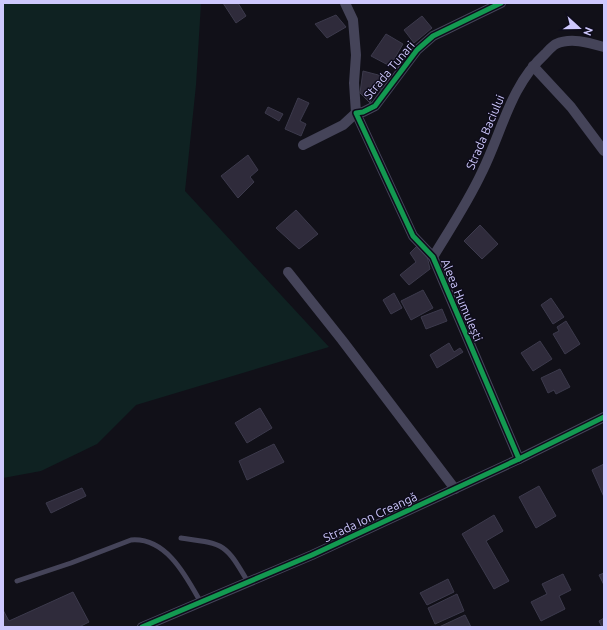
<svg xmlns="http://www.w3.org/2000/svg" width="607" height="630" viewBox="0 0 607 630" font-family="Ubuntu,sans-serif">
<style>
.green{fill:#0f2222}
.building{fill:#2f2b3b;stroke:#3c3a4c}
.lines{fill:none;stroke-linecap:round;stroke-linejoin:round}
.lane{stroke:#454459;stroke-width:5}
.street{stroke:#454459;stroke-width:10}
.cycleway-casing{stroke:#0e0c1b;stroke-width:8}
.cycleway{stroke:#139951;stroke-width:5}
.labels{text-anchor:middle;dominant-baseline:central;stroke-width:3;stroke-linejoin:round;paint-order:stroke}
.street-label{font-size:12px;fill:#cec8fd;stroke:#0e0c1b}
</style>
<rect width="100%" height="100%" fill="#111018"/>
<polygon class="green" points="3,3 201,3 196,85 185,191 329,347 136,405 97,444 41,471 3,478"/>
<g class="building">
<polygon points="223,3 238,3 246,16 236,23"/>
<polygon points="336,15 346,27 327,38 315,24"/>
<polygon points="422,16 432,28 414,43 404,30"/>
<polygon points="386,34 403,44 390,66 371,56"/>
<polygon points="363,71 386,77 381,89 376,88 370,103 360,93"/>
<polygon points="298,98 309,103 300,121 306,124 301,136 285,129"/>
<polygon points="268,107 283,114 279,121 265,113"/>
<polygon points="248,155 258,170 250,177 254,182 238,198 221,176"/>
<polygon points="296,210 318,234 299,249 276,228"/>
<polygon points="480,225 498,244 482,259 464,241"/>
<polygon points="417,246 427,256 430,269 409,285 400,275 416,262 410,253"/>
<polygon points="423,290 433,308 411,320 401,301"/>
<polygon points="394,293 402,308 391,314 383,300"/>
<polygon points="551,298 564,317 553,324 541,305"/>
<polygon points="442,309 447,321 426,329 421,317"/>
<polygon points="566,321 580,344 565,354 553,334 559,331 557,327"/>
<polygon points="540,341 552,359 533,371 521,353"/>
<polygon points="449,343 454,352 460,348 463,352 437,368 430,355"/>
<polygon points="560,369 570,387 556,394 554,390 548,393 541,378"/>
<polygon points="260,408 272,428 247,443 235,423"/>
<polygon points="274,444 284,462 247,480 239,461"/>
<polygon points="604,464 604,497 592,470"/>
<polygon points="539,486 556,516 536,528 519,497"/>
<polygon points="82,488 86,496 51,513 46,503"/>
<polygon points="494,515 503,531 486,541 509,581 494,589 462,534"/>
<polygon points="604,573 604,585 599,575"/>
<polygon points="563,574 571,590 559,596 565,609 541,621 531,602 547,594 542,584"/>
<polygon points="448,579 454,592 427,605 420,593"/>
<polygon points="73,592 89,622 79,627 3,627 3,610 9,621"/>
<polygon points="457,594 464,611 435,624 428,608"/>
<polygon points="465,615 471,627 439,627"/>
<polygon points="604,618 604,627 602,627 599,621"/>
</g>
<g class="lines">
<g class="lane">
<path d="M181 538C225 544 225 543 248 582"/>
<path d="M17 581 71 563 131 540C166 537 186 576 200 601"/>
</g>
<g class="street">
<polyline points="501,3 433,36 417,50 375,106 363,112 356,113 413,236 433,257 519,459"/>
<polyline points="533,66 571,107 604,151"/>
<polyline points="303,145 343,125 356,113 354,83 356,55 353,20 345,3"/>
<path d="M433 257C450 229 468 202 482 172 502 132 510 86 545 54 548 51 552 46 556 44 571 37 590 43 604 47"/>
<polyline points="288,272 342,340 455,489"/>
<polyline points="142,627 312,555 519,459 604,417"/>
</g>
<defs>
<g id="cycleway">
<polyline points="501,3 433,36 417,50 375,106 363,112 356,113 413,236 433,257 519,459"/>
<polyline points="142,627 312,555 519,459 604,417"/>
</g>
</defs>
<use href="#cycleway" class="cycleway-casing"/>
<use href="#cycleway" class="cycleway"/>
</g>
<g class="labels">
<g class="street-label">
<text transform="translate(389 70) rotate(-50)">Strada Tunari</text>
<text transform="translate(485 132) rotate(-67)">Strada Baciului</text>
<text transform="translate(462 300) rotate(67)">Aleea Humulești</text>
<text transform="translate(370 517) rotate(-25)">Strada Ion Creangă</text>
</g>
</g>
<rect width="607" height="630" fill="none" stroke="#cec8fd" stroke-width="8"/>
<g transform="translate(579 28) rotate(111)" stroke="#0e0c1b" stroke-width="3" paint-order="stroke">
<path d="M0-3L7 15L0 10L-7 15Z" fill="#cec8fd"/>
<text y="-6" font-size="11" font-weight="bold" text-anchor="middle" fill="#cec8fd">N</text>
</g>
</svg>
